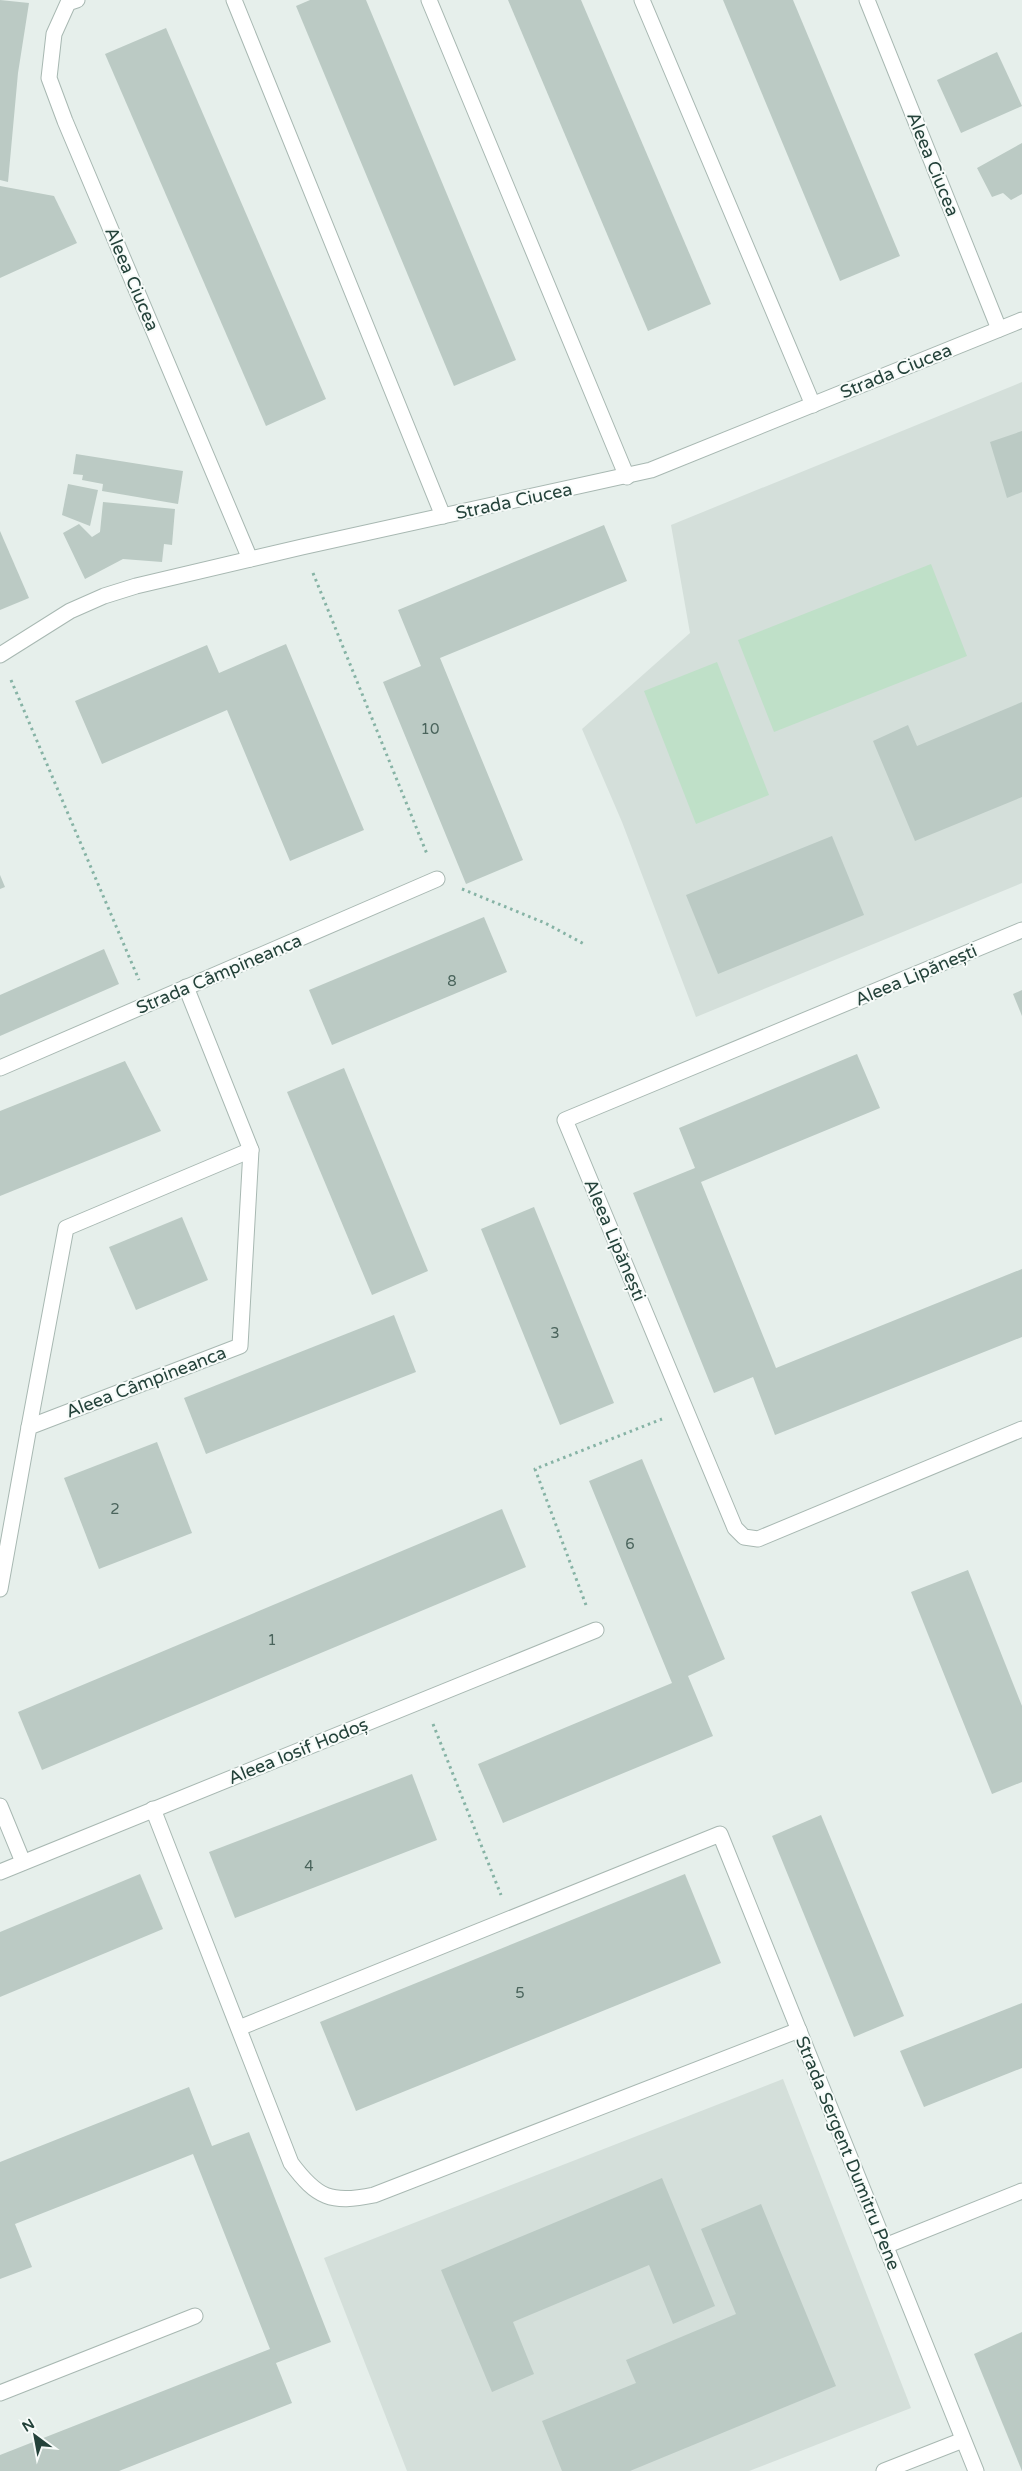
<svg xmlns="http://www.w3.org/2000/svg" width="1022" height="2471" viewBox="0 0 1022 2471" font-family="'Varela Round',sans-serif">
<style>
.built{fill:#d4dfda}
.pitch{fill:#bfe0c8}
.building{fill:#bbcac4}
.lines{fill:none;stroke-linecap:round;stroke-linejoin:round}
.minor-casing{stroke:#a8b8b2;stroke-width:17}
.path{stroke:#86b3a5;stroke-width:3;stroke-dasharray:2.5 4;stroke-linecap:butt}
.minor{stroke:#fff;stroke-width:15}
.labels{text-anchor:middle;dominant-baseline:central;stroke-width:4;stroke-linejoin:round;paint-order:stroke}
.number-label{font-size:15px;fill:#4a645c}
.street-label{font-size:18px;fill:#24423a;stroke:#f7fbf9}
</style>
<rect width="100%" height="100%" fill="#e6efeb"/>
<g class="built">
<polygon points="1022,382 1022,883 696,1017 622,822 582,729 690,633 671,525"/>
<polygon points="783,2079 911,2408 749,2471 407,2471 324,2258"/>
</g>
<g class="pitch">
<polygon points="931,564 967,656 774,732 738,640"/>
<polygon points="717,662 769,795 696,824 644,691"/>
</g>
<g class="building">
<polygon points="0,0 29,3 18,73 8,182 0,180"/>
<polygon points="310,0 366,0 516,360 454,386 296,6"/>
<polygon points="508,0 581,0 711,304 648,331"/>
<polygon points="723,0 793,0 900,256 840,281"/>
<polygon points="166,28 326,399 266,426 105,54"/>
<polygon points="997,52 1022,106 961,133 937,80"/>
<polygon points="1022,143 1022,194 1011,200 1003,193 992,197 977,168"/>
<polygon points="0,186 54,196 77,243 0,278"/>
<polygon points="1022,431 1022,492 1007,498 990,442"/>
<polygon points="76,454 183,471 178,504 102,491 103,484 82,480 83,475 73,474"/>
<polygon points="68,484 98,490 90,526 62,515"/>
<polygon points="103,502 175,509 172,545 164,544 162,562 123,559 85,579 63,533 79,524 92,537 100,532"/>
<polygon points="604,525 627,581 440,658 523,860 466,884 383,682 421,666 398,610"/>
<polygon points="0,531 29,598 0,610"/>
<polygon points="286,644 364,830 290,861 227,710 102,764 75,701 207,645 219,673"/>
<polygon points="1022,702 1022,797 915,841 873,741 908,725 917,746"/>
<polygon points="832,836 864,915 718,974 686,895"/>
<polygon points="0,875 5,887 0,889"/>
<polygon points="484,917 507,972 332,1045 309,990"/>
<polygon points="104,949 119,984 0,1036 0,995"/>
<polygon points="1022,990 1022,1016 1013,994"/>
<polygon points="857,1054 880,1108 701,1182 776,1368 1022,1269 1022,1337 775,1435 753,1377 714,1393 633,1193 695,1168 679,1128"/>
<polygon points="125,1061 161,1131 0,1196 0,1111"/>
<polygon points="344,1068 428,1271 372,1295 287,1092"/>
<polygon points="534,1207 614,1403 560,1425 481,1229"/>
<polygon points="182,1217 208,1280 136,1310 109,1247"/>
<polygon points="394,1315 416,1372 206,1454 184,1398"/>
<polygon points="157,1442 192,1533 99,1569 64,1478"/>
<polygon points="642,1459 725,1659 688,1676 713,1736 503,1823 478,1764 672,1683 589,1481"/>
<polygon points="502,1509 526,1567 42,1770 18,1712"/>
<polygon points="968,1570 1022,1706 1022,1782 992,1794 911,1592"/>
<polygon points="412,1774 437,1840 235,1918 209,1852"/>
<polygon points="821,1815 904,2016 854,2037 772,1836"/>
<polygon points="140,1874 163,1929 0,1997 0,1932"/>
<polygon points="685,1874 721,1963 356,2111 320,2022"/>
<polygon points="1022,2003 1022,2068 924,2107 900,2051"/>
<polygon points="189,2087 212,2146 249,2132 331,2342 276,2363 292,2403 119,2471 0,2471 0,2455 270,2349 193,2154 15,2224 32,2267 0,2279 0,2162"/>
<polygon points="662,2178 715,2306 673,2324 649,2265 513,2322 534,2374 492,2392 441,2270"/>
<polygon points="761,2204 836,2386 630,2471 562,2471 542,2421 636,2383 626,2360 736,2314 701,2229"/>
<polygon points="1022,2332 1022,2471 974,2354"/>
</g>
<g class="lines">
<defs>
<g id="minor">
<polyline points="77,0 68,3 54,34 49,78 65,121 250,559"/>
<polyline points="234,0 443,516"/>
<polyline points="429,0 627,477"/>
<polyline points="642,0 813,405"/>
<polyline points="867,0 999,329"/>
<polyline points="0,655 70,611 104,596 136,586 302,547 651,470 1022,320"/>
<polyline points="1022,930 565,1120 735,1528 744,1537 758,1539 1022,1429"/>
<polyline points="0,1068 437,879"/>
<polyline points="29,1427 66,1228 251,1150"/>
<polyline points="0,1589 29,1427 240,1346 251,1150 186,987"/>
<polyline points="0,1806 23,1862"/>
<path d="M153 1809 291 2163C317 2198 331 2204 374 2195L799 2030"/>
<polyline points="0,1872 596,1630"/>
<polyline points="239,2028 720,1834 976,2471"/>
<polyline points="885,2246 1022,2191"/>
<polyline points="0,2393 195,2316"/>
<polyline points="884,2471 963,2440"/>
</g>
</defs>
<use href="#minor" class="minor-casing"/>
<g class="path">
<polyline points="313,573 427,854"/>
<polyline points="11,680 139,980"/>
<polyline points="462,889 545,923 586,945"/>
<polyline points="586,1605 535,1469 662,1419"/>
<polyline points="433,1724 501,1895"/>
</g>
<use href="#minor" class="minor"/>
</g>
<g class="labels">
<g class="number-label">
<text x="430" y="729">10</text>
<text x="452" y="981">8</text>
<text x="555" y="1333">3</text>
<text x="115" y="1509">2</text>
<text x="630" y="1544">6</text>
<text x="272" y="1640">1</text>
<text x="309" y="1866">4</text>
<text x="520" y="1993">5</text>
</g>
<g class="street-label">
<text transform="translate(933 164) rotate(68)">Aleea Ciucea</text>
<text transform="translate(132 279) rotate(67)">Aleea Ciucea</text>
<text transform="translate(896 371) rotate(-22)">Strada Ciucea</text>
<text transform="translate(514 501) rotate(-12)">Strada Ciucea</text>
<text transform="translate(219 974) rotate(-23)">Strada Câmpineanca</text>
<text transform="translate(916 975) rotate(-23)">Aleea Lipănești</text>
<text transform="translate(615 1240) rotate(67)">Aleea Lipănești</text>
<text transform="translate(146 1382) rotate(-21)">Aleea Câmpineanca</text>
<text transform="translate(298 1751) rotate(-22)">Aleea Iosif Hodoș</text>
<text transform="translate(848 2153) rotate(68)">Strada Sergent Dumitru Pene</text>
</g>
</g>
<g transform="translate(35 2436) rotate(328)" stroke="#f7fbf9" stroke-width="4" paint-order="stroke">
<path d="M0-4L9 19L0 12L-9 19Z" fill="#24423a"/>
<text y="-8" font-size="14" font-weight="bold" text-anchor="middle" fill="#24423a">N</text>
</g>
</svg>
